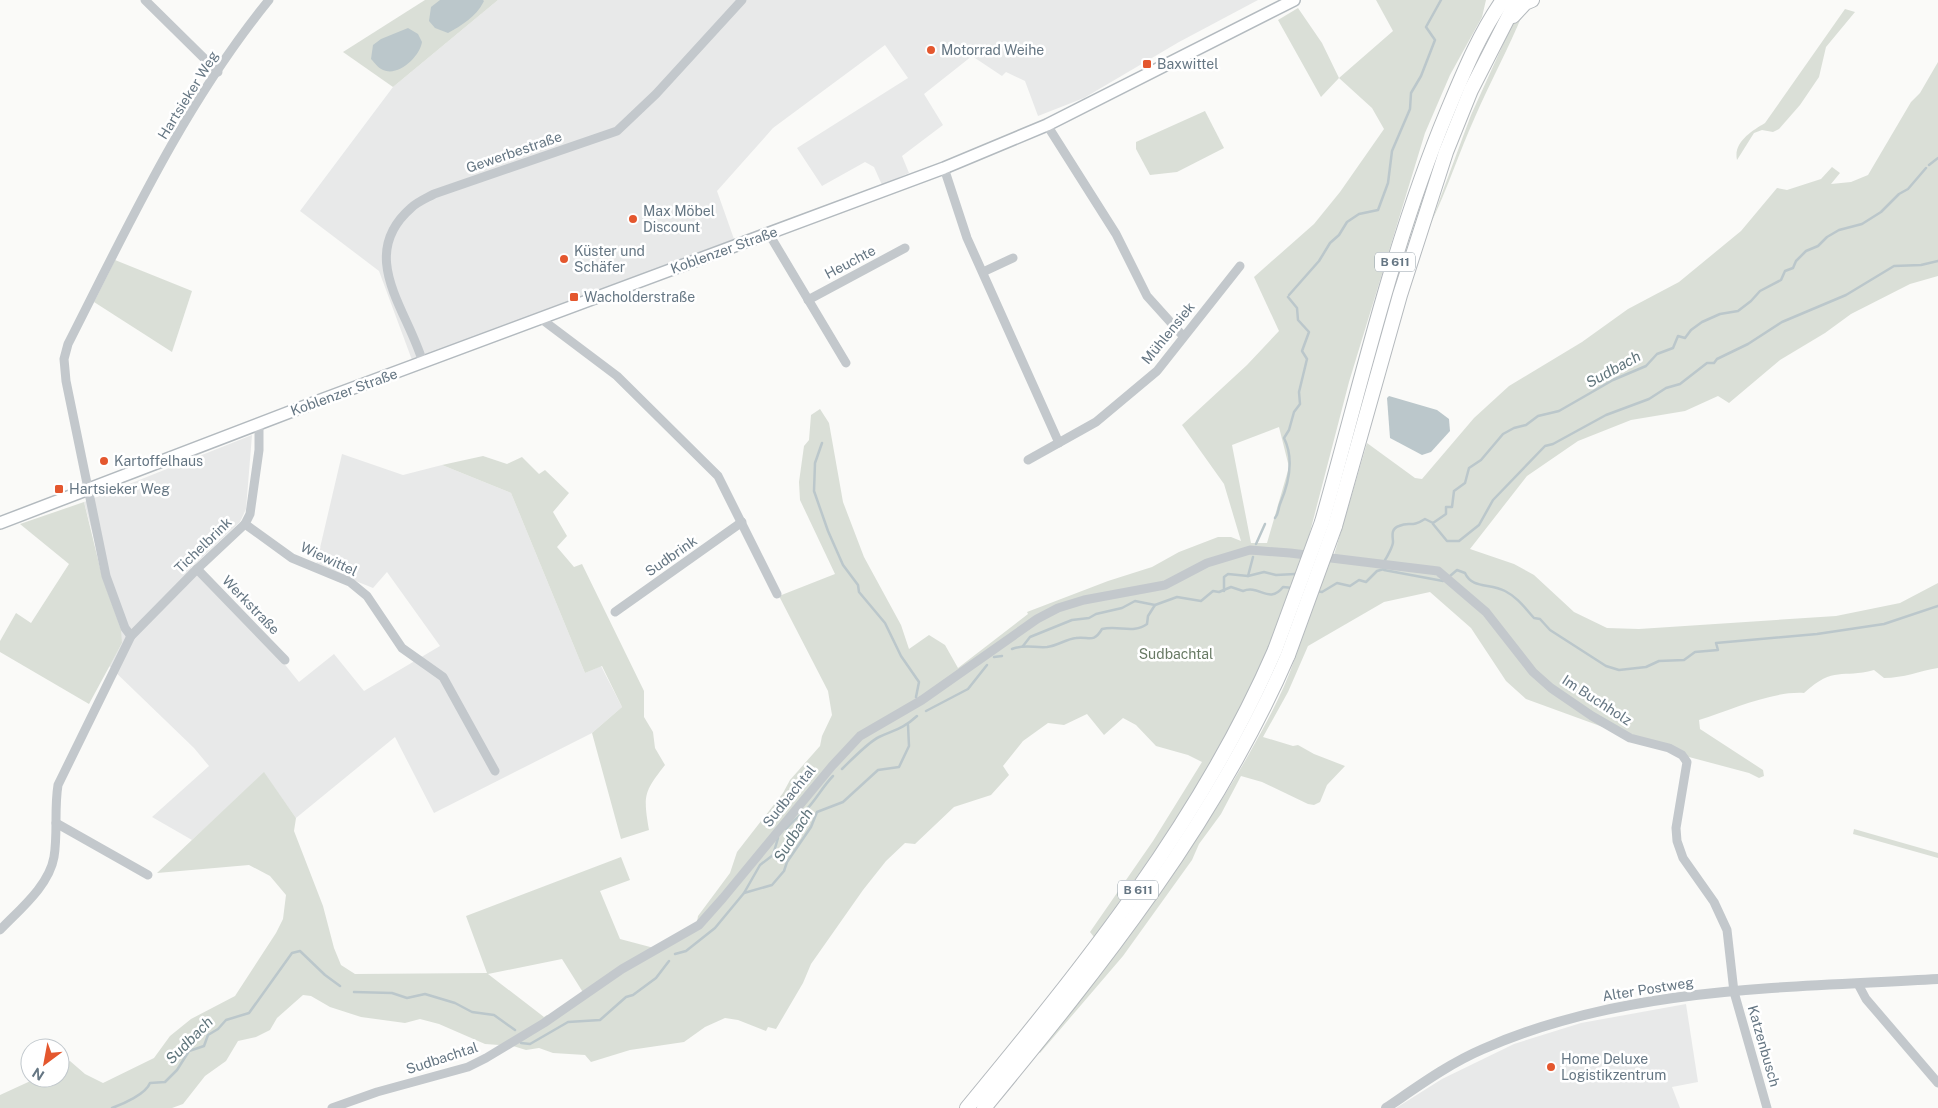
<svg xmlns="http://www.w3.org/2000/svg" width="1938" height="1108" viewBox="0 0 1938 1108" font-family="'Public Sans',sans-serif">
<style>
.built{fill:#e8e9e9}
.green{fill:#dadfd7;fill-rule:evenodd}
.water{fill:#bbc7cb}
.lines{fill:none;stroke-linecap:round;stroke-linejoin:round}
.stream{stroke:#bbc7cb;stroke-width:2.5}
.secondary-casing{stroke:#b3babf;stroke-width:14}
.trunk-casing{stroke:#b4b9bd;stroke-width:16}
.minor{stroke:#c3c8cc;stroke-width:9}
.tertiary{stroke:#c3c8cc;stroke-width:10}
.secondary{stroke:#fff;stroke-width:11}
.trunk{stroke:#fff;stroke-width:14}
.trunk-bridge-casing{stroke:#b4b9bd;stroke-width:16;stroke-linecap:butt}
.trunk-bridge{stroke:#fff;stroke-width:14}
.poi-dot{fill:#e4572e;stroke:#fff;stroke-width:2}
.labels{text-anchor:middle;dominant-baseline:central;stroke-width:5;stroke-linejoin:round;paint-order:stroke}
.shield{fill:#fff;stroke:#939fa8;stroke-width:1}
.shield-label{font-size:12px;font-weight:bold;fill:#657683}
.poi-label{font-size:14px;fill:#657683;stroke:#fff;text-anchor:start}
.street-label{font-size:14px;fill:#657683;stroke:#fff}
.park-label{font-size:14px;fill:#687a64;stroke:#fff}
.water-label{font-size:15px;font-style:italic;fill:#60757c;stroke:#fff}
</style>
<rect width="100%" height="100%" fill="#fafaf8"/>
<g class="built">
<polygon points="498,0 1258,0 1179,42 1084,98 1038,116 1025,81 1006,72 1002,76 972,56 924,94 943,125 902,156 909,173 882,185 874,167 865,162 822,186 797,148 908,78 885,45 773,128 717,191 734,239 412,360 379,271 300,211 393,87"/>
<polygon points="252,435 246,509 240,522 191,568 282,661 299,682 334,654 364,691 440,646 387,572 373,588 316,565 342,454 403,475 442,465 511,493 585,673 601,666 622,707 592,733 434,813 395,737 296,818 264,773 192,840 152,817 209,766 194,748 109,666 122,643 84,502"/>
<polygon points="1686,1004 1698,1082 1672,1087 1680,1108 1396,1108 1442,1079 1514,1044 1581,1023"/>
</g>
<g class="green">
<polygon points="425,0 498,0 393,87 343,52"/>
<path d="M1376 0H1486L1482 17 1450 75 1425 133 1349 382 1303 559 1332 562 1367 443 1415 478 1422 479 1474 418 1509 386 1582 342 1628 309 1679 282 1741 231 1777 188 1787 190 1821 179 1832 167 1840 173 1831 184 1851 182 1868 175 1911 102 1920 93 1938 62V276L1910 284 1851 314 1825 333 1780 360 1729 403 1718 396 1685 411 1631 420 1578 441 1527 476 1470 549 1514 564 1534 575 1574 612 1607 628 1639 629 1836 616 1900 603 1938 583V668C1919 671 1904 678 1884 678L1874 670C1841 679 1835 665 1804 693 1771 691 1731 710 1699 720L1700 729 1763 770 1764 776 1759 778 1749 773 1674 753 1526 699 1506 681 1471 628 1430 592 1384 602 1308 646 1288 692 1263 737 1293 746 1298 745 1314 754 1345 766 1327 785 1320 802 1314 805 1308 804 1262 782 1241 776 1221 814 1199 844 1192 860 1123 956 1040 1053 1038 1051C1111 954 1189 860 1249 754 1266 724 1284 691 1295 658L1269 650 1266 652C1223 755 1159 847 1094 937L1090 932 1153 841 1202 762 1188 755 1156 746 1136 725 1123 718 1104 735 1087 714 1064 725 1048 723 1023 741 1003 766 1009 775 991 795 954 807 915 844 905 843 886 861 863 890 811 964 803 983 776 1029 768 1027 766 1031 738 1020 725 1018 705 1027 684 1042 630 1050 591 1062 585 1055 553 1053 539 1048 526 1050 513 1046 485 1044 439 1024 420 1019 405 1023 361 1017 330 1007 311 996 303 995 277 1018 270 1030 256 1037 238 1041 226 1061 205 1076 183 1104 172 1108H0V1095L37 1078H60V1066L70 1061 85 1074 103 1083 154 1058 170 1036 191 1019 235 996 276 933 283 919 286 895 270 876 249 865 157 873 264 772 296 818 294 831 323 906 334 948 341 965 355 974 487 973 466 916 621 857 630 880 600 891 620 939 654 948 697 922 698 916 730 873 737 852 783 793 790 780 820 746 822 736 832 715 828 691 779 596 835 574 800 500 799 482 804 446 809 440 811 415 820 409 829 423 843 502 864 557 901 625 909 649 929 635 945 645 958 668 1028 614 1027 612 1108 581 1152 567 1179 552 1218 537H1231L1241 541 1224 484 1182 425 1247 365 1279 331 1254 277 1314 224 1340 192 1384 129 1372 108 1339 78 1321 97 1278 20 1298 8 1322 43 1339 78 1393 31ZM1279 427 1289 467 1267 543H1251L1232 445ZM562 959 584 994 553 1016 547 1015 544 1017 488 974Z"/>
<path d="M1845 9 1855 12 1826 47 1819 77 1800 105 1779 129 1773 132 1762 130 1754 133 1737 160C1733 142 1752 131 1765 123Z"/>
<path d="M1523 13C1509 48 1490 82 1475 117 1459 152 1448 188 1431 223L1471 115 1516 16Z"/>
<polygon points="1205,111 1224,148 1177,172 1150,175 1136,149 1136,142"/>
<polygon points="115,260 192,291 172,352 94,302"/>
<path d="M483 456 507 464 522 457 539 474 545 470 569 493 553 512 567 536 557 547 574 567 582 564 644 691V717L653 732 655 748 665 765C644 792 643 795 649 830L621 839 592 733 622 707 602 666 585 673 511 493 442 465Z"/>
<polygon points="84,502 102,576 121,630 122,643 89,704 0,652 0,641 16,613 31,623 69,564 20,524"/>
<polygon points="1854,829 1938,853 1938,858 1853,834"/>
</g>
<g class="water">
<path d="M440 0H483L484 1C476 17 462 25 448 33L435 28 429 21 431 7Z"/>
<path d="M408 28 418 34 422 42C420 56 399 77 383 70 378 68 375 63 371 59L373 45 381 39Z"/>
<polygon points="1389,396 1437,410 1449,419 1450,431 1431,452 1422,455 1390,438 1387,398"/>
</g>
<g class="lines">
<g class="stream">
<polyline points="1929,165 1938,158"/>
<polyline points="1289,295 1319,261 1330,243 1339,235 1347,222 1359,214 1378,210 1388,183 1392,151 1410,109 1411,93 1421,76 1435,40 1426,27 1441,0"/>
<polyline points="822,443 815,463 814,491 828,531 843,565 858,585 859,592 885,623 901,656 919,682 916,697"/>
<path d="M1275 518C1279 513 1278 509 1280 504 1289 483 1294 458 1284 438L1289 430 1294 412 1300 404 1299 392 1307 359 1302 351 1309 332 1298 320 1297 308 1288 297"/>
<polyline points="1433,524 1447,541 1459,541 1479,525 1493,500 1545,446 1553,444 1606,415 1649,399 1666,388 1680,384 1707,363 1714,363 1717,359 1748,344 1782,322 1846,295 1894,266 1921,265 1938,261"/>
<polyline points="1256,544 1265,524"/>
<path d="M1385 560C1387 557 1393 546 1393 542 1393 537 1390 529 1399 526 1410 521 1411 528 1425 519L1433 523 1446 514V507H1452L1454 491 1465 483 1469 468 1481 460 1503 434 1514 428 1526 425 1538 416 1559 411 1613 380 1646 366 1657 354 1673 348 1678 336 1685 338 1691 330 1702 322 1720 314 1738 311 1751 301 1760 291 1781 280 1785 271 1793 268 1796 261 1806 251 1818 246 1827 237 1839 230 1862 224 1881 212 1899 194 1908 189 1926 168"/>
<polyline points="1384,570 1443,581"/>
<polyline points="1248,576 1253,557"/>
<path d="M1450 576 1457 570 1465 573C1472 589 1490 583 1505 591 1517 597 1525 608 1534 618L1540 619 1550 630 1606 666 1619 670 1646 667 1659 661 1684 660 1695 652 1718 650 1716 643 1817 634 1884 624 1938 606"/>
<polyline points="1224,591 1224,577 1228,574 1248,576 1264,572 1276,575 1295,574"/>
<polyline points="1316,591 1322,592 1337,583 1350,586 1359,580 1366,582 1377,571 1384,569"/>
<path d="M1023 646 1030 637 1072 620 1089 618 1096 614 1122 608 1135 601 1155 605 1177 597 1201 601 1213 591 1219 592 1231 587 1243 591C1259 584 1269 605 1283 587L1293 588"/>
<path d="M1012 649C1024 644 1034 648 1047 647 1057 646 1066 639 1076 638 1089 636 1093 644 1102 629 1118 625 1134 634 1147 624L1148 616 1155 605"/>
<polyline points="994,657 1002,656"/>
<polyline points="926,711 968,689 987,665"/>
<path d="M842 769C849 762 870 741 879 737 894 730 903 729 917 716"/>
<path d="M786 829C792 821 799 817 806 810 816 800 823 786 833 776"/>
<polyline points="744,893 760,865 773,855 778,838"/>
<polyline points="675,954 686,951 715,928 744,893 772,885 784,871 787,862 811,827 817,812 843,802 878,770 899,767 909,746 908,725"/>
<polyline points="354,992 392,993 407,998 425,994 455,1003 472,1012 494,1015 515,1030"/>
<polyline points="521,1043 530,1044 568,1022 600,1020 626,997 633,995 656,978 669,961"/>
<path d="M112 1108C123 1104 146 1094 150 1083L165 1082 177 1070 189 1051 204 1046 208 1035 218 1029 226 1020 249 1013 292 953 300 951 325 975 340 986"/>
</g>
<defs>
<polyline id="secondary" points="0,523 321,400 944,168 1047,125 1294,0"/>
<g id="trunk">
<polyline points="1513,16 1525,3 1532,0"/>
<path d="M1322 522C1361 385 1392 244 1447 112 1463 74 1479 34 1503 0"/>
<polyline points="1335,526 1400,295 1446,152 1471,90 1517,0"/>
<path d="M967 1108C1085 965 1201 821 1275 650"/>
<path d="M984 1108C1100 967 1215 824 1288 655"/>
</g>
</defs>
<use href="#secondary" class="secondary-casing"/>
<use href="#trunk" class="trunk-casing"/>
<g class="minor">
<polyline points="145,0 218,72"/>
<polyline points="1047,125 1116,234 1147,296 1183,336"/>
<polyline points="944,168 967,238 1059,443"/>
<polyline points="769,234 846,363"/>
<polyline points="983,272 1013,258"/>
<polyline points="808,300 905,248"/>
<polyline points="540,318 617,376 718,476 777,594"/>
<path d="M423 363C408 310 356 256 411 208 417 202 427 198 434 194L617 131 656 94 742 0"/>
<polyline points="1028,460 1096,422 1157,371 1240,266"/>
<polyline points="245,524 292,558 350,582 367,596 402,648 443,677 495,771"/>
<polyline points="197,569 285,660"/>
<polyline points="615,612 742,522"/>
<path d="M131 636 125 628 106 576 66 381 64 359 68 344C128 226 185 103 269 0"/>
<polyline points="56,823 148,875"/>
<path d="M0 930C19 910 49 886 54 857 58 833 54 809 58 785L131 636 197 569 245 524 250 514 259 450V425"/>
<polyline points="1858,984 1866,999 1938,1083"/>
<polyline points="332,1108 377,1092 468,1067 486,1058 544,1023 622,969 699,925 723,898 832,766 860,736 922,700 1037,619 1058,608 1084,600 1165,585 1207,563 1250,550 1290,553 1438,571 1486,612 1533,672 1551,688 1592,716 1630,738 1669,748 1682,755 1687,762 1676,828 1677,841 1683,858 1714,902 1727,930 1734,992 1767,1108"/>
</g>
<path class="tertiary" d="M1386 1108C1417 1087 1448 1064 1483 1049 1626 986 1785 988 1938 979"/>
<use href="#secondary" class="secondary"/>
<use href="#trunk" class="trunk"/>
<defs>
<g id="trunk-bridge">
<polyline points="1275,650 1322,522"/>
<polyline points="1288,655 1335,526"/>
</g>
</defs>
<use href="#trunk-bridge" class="trunk-bridge-casing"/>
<use href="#trunk-bridge" class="trunk-bridge"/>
</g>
<g class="poi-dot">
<circle cx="931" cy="50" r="5"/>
<rect x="1142" y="59" width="10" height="10" rx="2.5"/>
<circle cx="633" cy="219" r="5"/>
<circle cx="564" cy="259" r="5"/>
<rect x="569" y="292" width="10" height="10" rx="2.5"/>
<circle cx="104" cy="461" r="5"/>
<rect x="54" y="484" width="10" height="10" rx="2.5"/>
<circle cx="1551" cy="1067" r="5"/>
</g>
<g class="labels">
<g class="shield">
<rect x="1375" y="252.5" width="40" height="19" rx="4"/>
<rect x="1118" y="880.5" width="40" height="19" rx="4"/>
</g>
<g class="shield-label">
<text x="1395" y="262">B 611</text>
<text x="1138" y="890">B 611</text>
</g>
<g class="poi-label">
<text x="941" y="50">Motorrad Weihe</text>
<text x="1157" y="64">Baxwittel</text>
<text x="643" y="211">Max Möbel<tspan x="643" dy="16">Discount</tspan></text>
<text x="574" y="251">Küster und<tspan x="574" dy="16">Schäfer</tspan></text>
<text x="584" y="297">Wacholderstraße</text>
<text x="114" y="461">Kartoffelhaus</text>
<text x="69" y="489">Hartsieker Weg</text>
<text x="1561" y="1059">Home Deluxe<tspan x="1561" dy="16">Logistikzentrum</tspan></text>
</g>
<g class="street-label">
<text transform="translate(188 95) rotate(-58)">Hartsieker Weg</text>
<text transform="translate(514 152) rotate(-19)">Gewerbestraße</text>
<text transform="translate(724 250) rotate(-20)">Koblenzer Straße</text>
<text transform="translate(850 262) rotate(-28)">Heuchte</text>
<text transform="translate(1168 333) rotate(-51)">Mühlensiek</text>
<text transform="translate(344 392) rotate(-20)">Koblenzer Straße</text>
<text transform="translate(203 545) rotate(-44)">Tichelbrink</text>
<text transform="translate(671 556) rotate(-35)">Sudbrink</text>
<text transform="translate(329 559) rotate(25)">Wiewittel</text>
<text transform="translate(251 605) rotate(46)">Werkstraße</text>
<text transform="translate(1597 700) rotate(33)">Im Buchholz</text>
<text transform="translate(789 796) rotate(-51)">Sudbachtal</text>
<text transform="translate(1648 989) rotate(-9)">Alter Postweg</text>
<text transform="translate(1764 1046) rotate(74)">Katzenbusch</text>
<text transform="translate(442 1058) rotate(-18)">Sudbachtal</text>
</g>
<g class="park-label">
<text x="1176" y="654">Sudbachtal</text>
</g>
<g class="water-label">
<text transform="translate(1613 369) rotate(-29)">Sudbach</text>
<text transform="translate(793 835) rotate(-58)">Sudbach</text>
<text transform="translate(189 1040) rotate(-45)">Sudbach</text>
</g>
</g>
<g transform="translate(45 1063) rotate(212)"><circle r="24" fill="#ffffff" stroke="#c1c8cd"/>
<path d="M0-4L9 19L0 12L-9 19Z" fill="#e4572e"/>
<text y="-8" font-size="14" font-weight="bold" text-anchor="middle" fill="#657683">N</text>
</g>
</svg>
